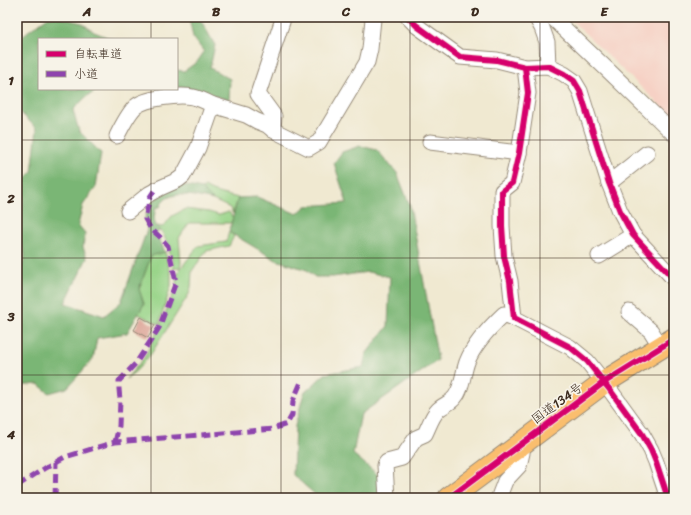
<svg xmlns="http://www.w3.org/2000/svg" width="691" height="515" viewBox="0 0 691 515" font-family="Sriracha,'Klee One',sans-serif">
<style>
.built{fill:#f6d1c5}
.green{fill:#98d488;stroke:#6a7f53}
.forest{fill:#7ab674;stroke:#5a7049}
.building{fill:#da9d90}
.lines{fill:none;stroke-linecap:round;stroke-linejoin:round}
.minor-casing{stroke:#968a78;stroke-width:17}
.highway-casing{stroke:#968a78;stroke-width:24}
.minor{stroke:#fff;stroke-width:15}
.highway{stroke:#fabe6e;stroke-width:22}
.quiet{stroke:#8e44ad;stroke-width:5;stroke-dasharray:10 5;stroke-linecap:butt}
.cycleway-casing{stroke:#f7f3e8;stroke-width:8}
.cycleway{stroke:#d6006c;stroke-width:6}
.grid{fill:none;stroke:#3b2a1e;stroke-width:1;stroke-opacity:0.55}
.labels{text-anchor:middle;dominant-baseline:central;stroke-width:3.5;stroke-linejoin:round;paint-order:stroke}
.street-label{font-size:13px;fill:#3b2a1e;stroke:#f7f3e8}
.neatline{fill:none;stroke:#3b2a1e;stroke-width:1.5}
.grid-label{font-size:13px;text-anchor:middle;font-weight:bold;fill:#3b2a1e}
</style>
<rect width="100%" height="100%" fill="#f7f3e8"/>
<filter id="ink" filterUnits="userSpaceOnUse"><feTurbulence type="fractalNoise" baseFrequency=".025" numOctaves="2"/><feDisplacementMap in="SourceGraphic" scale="8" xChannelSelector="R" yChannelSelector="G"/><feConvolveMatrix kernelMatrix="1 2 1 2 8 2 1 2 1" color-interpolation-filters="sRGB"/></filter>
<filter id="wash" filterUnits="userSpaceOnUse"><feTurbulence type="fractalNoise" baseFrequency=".012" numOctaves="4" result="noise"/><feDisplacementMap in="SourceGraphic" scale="16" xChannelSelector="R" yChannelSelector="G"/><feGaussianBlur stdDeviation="0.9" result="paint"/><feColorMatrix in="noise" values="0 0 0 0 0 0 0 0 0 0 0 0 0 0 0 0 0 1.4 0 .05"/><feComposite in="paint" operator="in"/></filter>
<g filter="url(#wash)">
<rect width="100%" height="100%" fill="#f0e9d1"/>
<polygon class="built" points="568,17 674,17 674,119"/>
<g class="green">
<path d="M205 187C212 193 228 195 238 198L233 214 230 208 213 200 202 189Z"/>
<path d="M185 209 209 212 219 215 229 212 233 218 231 223H189L179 238 181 263 180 267 173 269V264C169 251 167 236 157 226L163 227 172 216Z"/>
<polygon points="229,232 234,236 229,246 206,251 192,271 191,287 189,294 151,354 137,370 126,379 144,358 159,328 177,285 176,282 178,272 198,246 226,242"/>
<polygon points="165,252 171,275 171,286 159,324 138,314 144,304 139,290 151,255"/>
</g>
<g class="forest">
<path d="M48 17H57L82 23 94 32 112 39H39V89H99L86 97 73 110 79 131 101 153 96 187 83 205 78 225 85 233 83 247 87 258 65 303 104 316 121 302 147 230 145 217 151 203 163 189 183 185 202 189 213 200C198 197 167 187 160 207H156C154 218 152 223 161 231L156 232 165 252 151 256 139 289 144 304 127 333 97 338 93 359 67 388 49 393 38 384 17 386V266L22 267 25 255 20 239 25 179 32 172 37 129 17 109V44L27 32Z"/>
<polygon points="188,17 200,17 200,19 215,45 210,68 230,79 229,100 182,87 177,88 177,70 184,71 197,62 204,52 193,37 189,18"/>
<polygon points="360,146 377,150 397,173 410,206 438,360 361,414 353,454 383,479 383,498 319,498 293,475 295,426 304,393 325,374 363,367 366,354 388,326 390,277 368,272 333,277 315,277 307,270 276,260 229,232 238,198 257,197 297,214 306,206 347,203 334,163 342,152"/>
</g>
<g id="blocks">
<polygon class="building" points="141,317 155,325 148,338 134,330"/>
</g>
</g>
<g filter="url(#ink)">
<use href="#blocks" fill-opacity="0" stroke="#968a78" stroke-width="1"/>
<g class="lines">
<defs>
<g id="minor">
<polyline points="408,17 417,26 460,57 497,60 525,67 548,66 564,74 574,81 580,91 609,183 620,211 633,235 674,279"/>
<polyline points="536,17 542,28 547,42 548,66"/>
<polyline points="552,17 612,74 674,134"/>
<polyline points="525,67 528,93 519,153 512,183 502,191 502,226 504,256 510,281 514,318 570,347 587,361 610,390 642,434 651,450 656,462 668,498"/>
<polyline points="273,130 274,116 258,94 282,22 283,17"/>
<path d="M117 136C121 128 129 113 135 107 145 98 180 94 193 97 199 98 207 102 213 105"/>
<polyline points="430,142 519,153"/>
<polyline points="609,183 647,153"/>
<polyline points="128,211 149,194 160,188 178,180 183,176 198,148 213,105 246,115 257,121 267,125 273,130 309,148 319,142 367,62 370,49 373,19 375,17"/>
<polyline points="599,256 633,235"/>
<polyline points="629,312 651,331 661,347"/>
<path d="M387 498 385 465 387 462 402 458 416 438 425 434C429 426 432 416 438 410 443 405 451 403 455 397 462 389 463 373 467 362 474 344 489 328 504 314L514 318"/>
<polyline points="499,498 500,494 505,481 519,466 522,453 523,442"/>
</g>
<polyline id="highway" points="449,498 603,383 674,339"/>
</defs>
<use href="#minor" class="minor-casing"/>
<use href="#highway" class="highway-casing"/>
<use href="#minor" class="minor"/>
<use href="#highway" class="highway"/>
<g class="quiet">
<polyline points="115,442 119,426 120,400 119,389 119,381 136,363 159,328 176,282 168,246 160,237 151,229 145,219 150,197 154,191"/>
<polyline points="17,486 45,468 65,457 115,442 273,429 287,424 292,415 293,401 302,380"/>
<polyline points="55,498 56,462"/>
</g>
<defs>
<g id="cycleway">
<polyline points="408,17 417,26 460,57 497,60 525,67 548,66 564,74 574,81 580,91 609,183 620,211 633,235 674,279"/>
<polyline points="525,67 528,93 519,153 512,183 502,191 502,226 504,256 510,281 514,318 570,347 587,361 610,390 642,434 651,450 656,462 668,498"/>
<polyline points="449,498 603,383 674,339"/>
</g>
</defs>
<use href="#cycleway" class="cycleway-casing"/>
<use href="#cycleway" class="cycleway"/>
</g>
</g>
<path class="grid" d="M151 17V39M281 17V498M410 17V498M540 17V498M151 89V498M17 140H674M17 258H674M17 375H674"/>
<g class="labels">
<g class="street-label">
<text transform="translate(557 403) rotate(-36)">国道134号</text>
</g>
</g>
<rect width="691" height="515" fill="none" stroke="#f7f3e8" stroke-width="44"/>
<rect x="38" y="38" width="140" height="52" fill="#f7f3e8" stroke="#aca397"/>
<rect x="46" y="51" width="20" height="6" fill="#d6006c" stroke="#aca397"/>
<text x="74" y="58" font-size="12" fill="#3b2a1e">自転車道</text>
<rect x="46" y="71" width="20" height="6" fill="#8e44ad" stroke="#aca397"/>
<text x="74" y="78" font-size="12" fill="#3b2a1e">小道</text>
<rect x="22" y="22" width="647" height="471" class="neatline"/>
<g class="grid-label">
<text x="87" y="16">A</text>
<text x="216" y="16">B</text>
<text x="346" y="16">C</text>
<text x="475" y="16">D</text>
<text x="604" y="16">E</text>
<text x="11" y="85">1</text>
<text x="11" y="203">2</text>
<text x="11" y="321">3</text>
<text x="11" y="439">4</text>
</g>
</svg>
